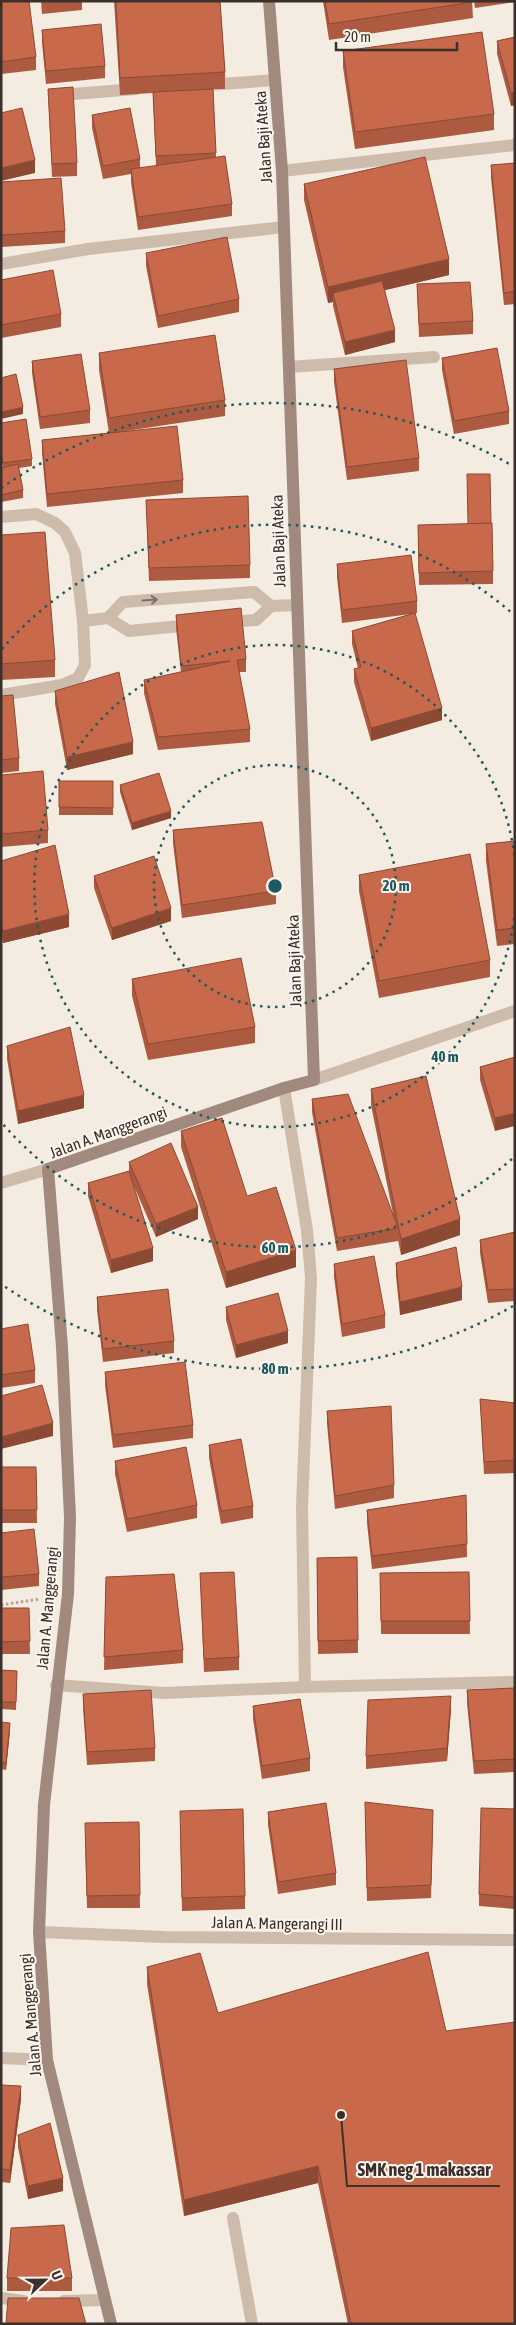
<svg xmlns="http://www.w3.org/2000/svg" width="516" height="2325" viewBox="0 0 516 2325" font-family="'Asap Condensed',sans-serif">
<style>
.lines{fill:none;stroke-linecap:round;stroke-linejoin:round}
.path{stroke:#b9a596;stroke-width:3;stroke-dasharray:2.5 2.5;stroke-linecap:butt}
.lane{stroke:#cdbbac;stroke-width:12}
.street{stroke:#cdbbac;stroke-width:12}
.secondary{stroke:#a18a7d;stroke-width:12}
.wall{fill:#ac5a40}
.shaded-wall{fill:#8c4a34}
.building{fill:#c8694b;stroke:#8c4a34}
.oneway{stroke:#7d6f65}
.ring{fill:none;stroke:#1f5a5e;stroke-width:2.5;stroke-dasharray:2.5 5}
.labels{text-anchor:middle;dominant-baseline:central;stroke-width:4;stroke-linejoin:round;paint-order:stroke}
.street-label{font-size:16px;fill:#3b302b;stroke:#fbf5ee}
.centre{fill:#1f5a5e;stroke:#fbf5ee;stroke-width:2.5}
.ring-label{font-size:15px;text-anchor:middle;font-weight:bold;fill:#1f5a5e;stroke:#fbf5ee;stroke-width:4;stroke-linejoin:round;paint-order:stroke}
.leader{fill:none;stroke:#3b302b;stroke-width:2}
.callout-dot{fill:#3b302b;stroke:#fbf5ee;stroke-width:2}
.callout-label{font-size:18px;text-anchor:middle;font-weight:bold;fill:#3b302b;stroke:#fbf5ee;stroke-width:4;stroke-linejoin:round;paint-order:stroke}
</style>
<rect width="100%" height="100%" fill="#f4ebe1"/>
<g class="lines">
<polyline class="path" points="1,1605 40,1599"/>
<polyline class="lane" points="289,367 434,357"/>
<g class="street">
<polyline points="208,85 275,80"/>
<polyline points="73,94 136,89"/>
<polyline points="282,171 515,145"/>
<polyline points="1,264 88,249 284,227"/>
<polyline points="1,517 36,514 55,523 65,532 75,553 83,621 85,665 78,678 62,685 1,695"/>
<polyline points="108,618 123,602 254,592 271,606"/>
<polyline points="83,621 108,618 129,631 191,625"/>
<polyline points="226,622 256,620 271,606 296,605"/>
<polyline points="314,1080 515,1011"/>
<polyline points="284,1088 307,1230 311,1278 302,1507 305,1687 515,1682"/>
<polyline points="1,1183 48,1169"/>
<polyline points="56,1685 164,1693 305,1687"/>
<polyline points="39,1932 165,1937 515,1940"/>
<polyline points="1,2058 47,2060"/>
<polyline points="233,2218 252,2324"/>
<polyline points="1,2298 24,2301"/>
<polyline points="64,2301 104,2300"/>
</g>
<polyline class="secondary" points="111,2324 47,2060 39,1932 44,1805 68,1594 70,1517 62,1347 48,1169 284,1088 314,1080 282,171 269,1"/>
</g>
<g class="wall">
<polygon points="1,1 36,57 36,70 1,74"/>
<polygon points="41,1 82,1 82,10 42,14"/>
<polygon points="114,1 220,1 225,72 225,89 213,89 216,157 232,204 232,216 138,230 131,182 131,174 103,179 92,128 92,115 140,159 140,168 156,166 153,93 120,95"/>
<polygon points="323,1 472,1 473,18 329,40"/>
<polygon points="474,1 515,1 515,2 475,8"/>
<polygon points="42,30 105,66 105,78 46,84 42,43"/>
<polygon points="515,37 515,105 511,106 497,54 497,41"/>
<polygon points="343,51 494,114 494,130 355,149 343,67"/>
<polygon points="48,89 77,163 77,176 52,177"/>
<polygon points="515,163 515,304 504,305 491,178 491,165"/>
<polygon points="1,182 65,231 65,243 1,247"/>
<polygon points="304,184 449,275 385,290 395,342 345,355 333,306 333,302 328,303 304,200"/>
<polygon points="146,253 239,299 239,312 158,328 146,266"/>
<polygon points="1,280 61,314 61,327 1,338"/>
<polygon points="417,284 473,321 473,334 419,337"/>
<polygon points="99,353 225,400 225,416 126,431 183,480 183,493 47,507 42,453 42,440 109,433 99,370"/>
<polygon points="442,358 509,411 509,424 454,434 442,370"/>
<polygon points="32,361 90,410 90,423 40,429 32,373"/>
<polygon points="334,369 419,458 419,471 347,480 334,382"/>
<polygon points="1,423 32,459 32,466 19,468 23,490 23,498 1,502 1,468 3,467 1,458"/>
<polygon points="146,500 250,565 250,578 149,581"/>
<polygon points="1,535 55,660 55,677 1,680"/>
<polygon points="418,538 493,571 493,584 419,585"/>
<polygon points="337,564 417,601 417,613 415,614 442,720 371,741 354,682 354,669 358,668 352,644 352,631 411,614 342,623 337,577"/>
<polygon points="176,615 246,659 246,672 239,672 250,729 250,742 158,750 144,693 144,680 181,672 176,628"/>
<polygon points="55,691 133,754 67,770 55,704"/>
<polygon points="1,696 19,758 19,771 1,773"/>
<polygon points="1,775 48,830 48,843 1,847"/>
<rect x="59" y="781" width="54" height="34"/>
<polygon points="120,785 171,818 132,830 120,792"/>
<polygon points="173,830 276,891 276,904 182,918 173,843"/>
<polygon points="515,841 515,944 497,946 486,861 486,844"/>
<polygon points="1,861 69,927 3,943 1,935"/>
<polygon points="359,875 490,960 490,977 379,998 359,891"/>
<polygon points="94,876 171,921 112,940 94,888"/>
<polygon points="132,979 255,1027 255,1043 148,1060 132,996"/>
<polygon points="7,1046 84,1108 18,1124 7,1059"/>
<polygon points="515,1057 495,1131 480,1080 480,1067"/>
<polygon points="371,1089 460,1235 401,1255 398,1240 398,1241 337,1251 312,1112 312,1099 393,1214 371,1105"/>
<polygon points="181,1131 247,1196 296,1267 226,1288 181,1147"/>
<polygon points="129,1162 198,1219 156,1237 133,1184 153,1261 111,1273 88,1196 88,1183 129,1171"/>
<polygon points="515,1232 515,1301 488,1303 480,1253 480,1240"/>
<polygon points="396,1263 462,1300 400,1315 396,1276"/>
<polygon points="334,1264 385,1315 385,1328 342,1337 334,1277"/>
<polygon points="97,1297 174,1341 174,1353 103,1362 97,1310"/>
<polygon points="226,1307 288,1343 236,1358 226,1320"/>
<polygon points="1,1329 35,1370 35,1383 1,1388"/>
<polygon points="105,1372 193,1425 193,1438 113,1448 105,1385"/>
<polygon points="480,1399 515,1403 515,1473 484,1474"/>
<polygon points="327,1411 394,1485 394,1498 335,1509 327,1424"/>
<polygon points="209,1445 253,1506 253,1518 221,1524 209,1458"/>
<polygon points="115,1461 197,1505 197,1518 127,1532 115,1474"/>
<polygon points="1,1467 36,1467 37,1523 1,1523"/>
<polygon points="466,1495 467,1557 372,1569 367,1523 367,1510"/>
<polygon points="1,1533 39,1574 39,1586 1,1590"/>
<polygon points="357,1557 358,1653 318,1654 317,1558"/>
<polygon points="469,1572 470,1634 381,1634 380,1573"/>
<polygon points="200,1573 239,1657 239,1670 204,1672"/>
<polygon points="106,1577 183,1650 183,1663 104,1670"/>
<polygon points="1,1608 29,1608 30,1654 1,1654"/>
<polygon points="1,1670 17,1671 16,1710 1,1709"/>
<polygon points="515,1688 515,1772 474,1774 467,1703 467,1690"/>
<polygon points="83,1694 155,1748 155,1761 87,1765 83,1707"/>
<polygon points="253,1706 310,1758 310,1771 262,1779 253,1719"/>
<polygon points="451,1709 447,1761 366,1769 366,1756"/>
<polygon points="1,1722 10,1730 6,1770 1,1769"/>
<polygon points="515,1809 515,1909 479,1906 479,1894"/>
<polygon points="268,1812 336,1873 336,1885 278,1894 268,1825"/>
<polygon points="365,1815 433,1823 431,1898 367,1901"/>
<polygon points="139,1822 140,1908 87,1908 85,1836"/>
<polygon points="180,1824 245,1896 245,1909 182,1911"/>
<polygon points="147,1967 218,2013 446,2031 515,2324 348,2324 318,2183 184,2216 147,1984"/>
<polygon points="1,2085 21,2099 10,2183 1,2182"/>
<polygon points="18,2135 63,2191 28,2199 18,2147"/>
<rect x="7" y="2278" width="65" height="13"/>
</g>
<g class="shaded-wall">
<polygon points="515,92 515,105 511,106 511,93"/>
<polygon points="35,160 35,173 1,181 1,168"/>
<polygon points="449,259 449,275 335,302 333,293 333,302 328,303 328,287"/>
<polygon points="395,330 395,342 345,355 345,342"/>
<polygon points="23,407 23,414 1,419 1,412"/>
<polygon points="442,708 442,720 371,741 371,728"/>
<polygon points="133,742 133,754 67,770 67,757"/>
<polygon points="171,811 171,818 132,830 132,823"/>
<polygon points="171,908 171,921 112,940 112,928"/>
<polygon points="69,914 69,927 3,943 3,931"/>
<polygon points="84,1095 84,1108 18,1124 18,1111"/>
<polygon points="515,1113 515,1126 495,1131 495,1118"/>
<polygon points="198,1207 198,1219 156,1237 156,1224"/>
<polygon points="460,1219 460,1235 401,1255 401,1239"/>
<polygon points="153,1248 153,1261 111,1273 111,1260"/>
<polygon points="296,1250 296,1267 226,1288 226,1272"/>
<polygon points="462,1287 462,1300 400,1315 400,1302"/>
<polygon points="288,1331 288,1343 236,1358 236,1345"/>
<polygon points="53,1423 53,1436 1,1449 1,1437"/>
<polygon points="451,1696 451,1709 447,1761 447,1748"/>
<polygon points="10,1723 10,1730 6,1770 6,1763"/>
<polygon points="21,2086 21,2099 10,2183 10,2170"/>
<polygon points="318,2166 318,2183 184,2216 184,2200"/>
<polygon points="63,2178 63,2191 28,2199 28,2186"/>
</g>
<g class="building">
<polygon points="1,1 29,1 36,57 1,62"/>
<polygon points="116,1 220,1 225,72 120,78"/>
<polygon points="325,1 472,1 473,2 329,24"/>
<polygon points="101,24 105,66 46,71 42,30"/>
<polygon points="482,32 494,114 355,132 343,51"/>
<polygon points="515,37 515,92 511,93 497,41"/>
<polygon points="73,87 77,163 52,164 48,89"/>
<polygon points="213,89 216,153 156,156 153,92"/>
<polygon points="22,108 35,160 1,168 1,113"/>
<polygon points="130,108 140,159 103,166 92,115"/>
<polygon points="225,156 232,204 138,217 131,169"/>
<polygon points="425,157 449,259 328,287 304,184"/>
<polygon points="515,163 515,291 504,293 491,165"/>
<polygon points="61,178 65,231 1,235 1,182"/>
<polygon points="227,237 239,299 158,316 146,253"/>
<polygon points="53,270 61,314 1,325 1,280"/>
<polygon points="382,281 395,330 345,342 333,293"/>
<polygon points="470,282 473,321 419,324 417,284"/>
<polygon points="215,335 225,400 109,418 99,353"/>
<polygon points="497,348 509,411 454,421 442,358"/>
<polygon points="81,354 90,410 40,417 32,361"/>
<polygon points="406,360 419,458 347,467 334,369"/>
<polygon points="16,374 23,407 1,412 1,378"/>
<polygon points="26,419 32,459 3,463 1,451 1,423"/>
<polygon points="177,426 183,480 47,494 42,440"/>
<polygon points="18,464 23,490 1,495 1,468"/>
<polygon points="467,474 490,474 491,523 468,524"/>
<polygon points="248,496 250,565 149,568 146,500"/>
<polygon points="492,523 493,571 419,573 418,525"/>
<polygon points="45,532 55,660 1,664 1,535"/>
<polygon points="411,555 417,601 342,610 337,564"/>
<polygon points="241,608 246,659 237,660 250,729 158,737 144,680 230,661 181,666 176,615"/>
<polygon points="415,613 442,708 371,728 354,669 361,667 352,631"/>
<polygon points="119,672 133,742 67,757 55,691"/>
<polygon points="13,695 19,758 1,760 1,696"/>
<polygon points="43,771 48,830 1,834 1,775"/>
<polygon points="159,773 171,811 132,823 120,785"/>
<polygon points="59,781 113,781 113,808 59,807"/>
<polygon points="262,822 276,891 182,905 173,830"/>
<polygon points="515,841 515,928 497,930 486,844"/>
<polygon points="55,845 69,914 3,931 1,922 1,861"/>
<polygon points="470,854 490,960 379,981 359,875"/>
<polygon points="154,856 171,908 112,928 94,876"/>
<polygon points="241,958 255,1027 148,1044 132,979"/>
<polygon points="70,1027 84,1095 18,1111 7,1046"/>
<polygon points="515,1057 515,1113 495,1118 480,1067"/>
<polygon points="426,1076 460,1219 401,1239 371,1089"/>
<polygon points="348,1094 398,1228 337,1238 312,1099"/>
<polygon points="222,1118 247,1196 276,1187 296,1250 226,1272 181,1131"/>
<polygon points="171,1143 198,1207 156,1224 129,1162"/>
<polygon points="129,1171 153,1248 111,1260 88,1183"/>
<polygon points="515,1232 515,1289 488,1290 480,1240"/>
<polygon points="456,1247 462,1287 400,1302 396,1263"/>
<polygon points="374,1256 385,1315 342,1324 334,1264"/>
<polygon points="168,1289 174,1341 103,1349 97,1297"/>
<polygon points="278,1293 288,1331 236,1345 226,1307"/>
<polygon points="28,1324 35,1370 1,1375 1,1329"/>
<polygon points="185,1362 193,1425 113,1435 105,1372"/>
<polygon points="42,1385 53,1423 1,1437 1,1396"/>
<polygon points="480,1399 515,1403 515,1460 484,1462"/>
<polygon points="391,1406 394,1485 335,1496 327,1411"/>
<polygon points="241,1439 253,1506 221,1511 209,1445"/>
<polygon points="186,1447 197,1505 127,1519 115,1461"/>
<polygon points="1,1467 36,1467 37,1510 1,1510"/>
<polygon points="466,1495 467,1544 372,1556 367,1510"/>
<polygon points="34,1529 39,1574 1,1577 1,1533"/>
<polygon points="357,1557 358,1640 318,1641 317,1558"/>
<polygon points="234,1572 239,1657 204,1659 200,1573"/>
<polygon points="469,1572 470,1621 381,1621 380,1573"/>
<polygon points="174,1574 183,1650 104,1657 106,1577"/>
<polygon points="1,1608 29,1608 30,1641 1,1642"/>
<polygon points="1,1670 17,1671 16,1702 1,1702"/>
<polygon points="515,1688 515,1759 474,1761 467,1690"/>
<polygon points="151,1690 155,1748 87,1752 83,1694"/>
<polygon points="451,1696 447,1748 366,1756 368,1700"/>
<polygon points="300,1699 310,1758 262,1766 253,1706"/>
<polygon points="1,1722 10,1723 6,1763 1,1762"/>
<polygon points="365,1802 433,1810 431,1885 367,1888"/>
<polygon points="326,1803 336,1873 278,1882 268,1812"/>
<polygon points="481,1808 515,1809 515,1897 479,1894"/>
<polygon points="243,1809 245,1896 182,1898 180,1811"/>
<polygon points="139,1822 140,1895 87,1896 85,1823"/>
<polygon points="428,1952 446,2031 515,2022 515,2324 351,2324 318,2166 184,2200 147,1967 200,1953 218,2013"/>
<polygon points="1,2085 21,2086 10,2170 1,2169"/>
<polygon points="50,2123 63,2178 28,2186 18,2135"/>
<polygon points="64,2225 72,2278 7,2278 11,2228"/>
<polygon points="8,2298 79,2298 86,2324 6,2324"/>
</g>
<defs><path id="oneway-shaft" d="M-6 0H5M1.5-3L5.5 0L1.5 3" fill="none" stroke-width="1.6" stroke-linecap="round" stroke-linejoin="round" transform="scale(1.25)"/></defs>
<use class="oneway" href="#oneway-shaft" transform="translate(150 600) rotate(-4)"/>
<g class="ring">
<circle cx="275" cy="886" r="121"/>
<path d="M515 911A241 241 0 1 1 515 861"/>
<path d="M512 1159A362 362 0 0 1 2 1123M2 649A362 362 0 0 1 512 613"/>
<path d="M513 1306A483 483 0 0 1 1 1284M1 488A483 483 0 0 1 513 466"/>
</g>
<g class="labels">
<g class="street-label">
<text transform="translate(263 137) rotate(-94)">Jalan Baji Ateka</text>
<text transform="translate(278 541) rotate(-92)">Jalan Baji Ateka</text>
<text transform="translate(294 961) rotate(-92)">Jalan Baji Ateka</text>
<text transform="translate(108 1132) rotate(-20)">Jalan A. Manggerangi</text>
<text transform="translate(47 1608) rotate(-85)">Jalan A. Manggerangi</text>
<text transform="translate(277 1923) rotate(1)">Jalan A. Mangerangi III</text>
<text transform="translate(30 2015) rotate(-95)">Jalan A. Manggerangi</text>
</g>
</g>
<circle cx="275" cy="886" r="8" class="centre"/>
<g class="ring-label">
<text x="396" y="891">20 m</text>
<text x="445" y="1062">40 m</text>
<text x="275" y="1253">60 m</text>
<text x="275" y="1374">80 m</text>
</g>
<path class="leader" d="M341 2115L347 2186H500"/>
<circle class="callout-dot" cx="341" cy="2115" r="5"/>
<g class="callout-label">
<text x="424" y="2176">SMK neg 1 makassar</text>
</g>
<rect width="516" height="2325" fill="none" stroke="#3b302b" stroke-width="5"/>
<g transform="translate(45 2280) rotate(68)" stroke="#fbf5ee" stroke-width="4" paint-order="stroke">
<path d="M0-4L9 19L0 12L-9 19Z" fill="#3b302b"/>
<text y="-8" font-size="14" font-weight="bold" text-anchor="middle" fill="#3b302b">U</text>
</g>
<path d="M336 42v8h121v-8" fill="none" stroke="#3b302b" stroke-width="2.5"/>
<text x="344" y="42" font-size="15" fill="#3b302b" stroke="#fbf5ee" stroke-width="4" paint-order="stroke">20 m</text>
</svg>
